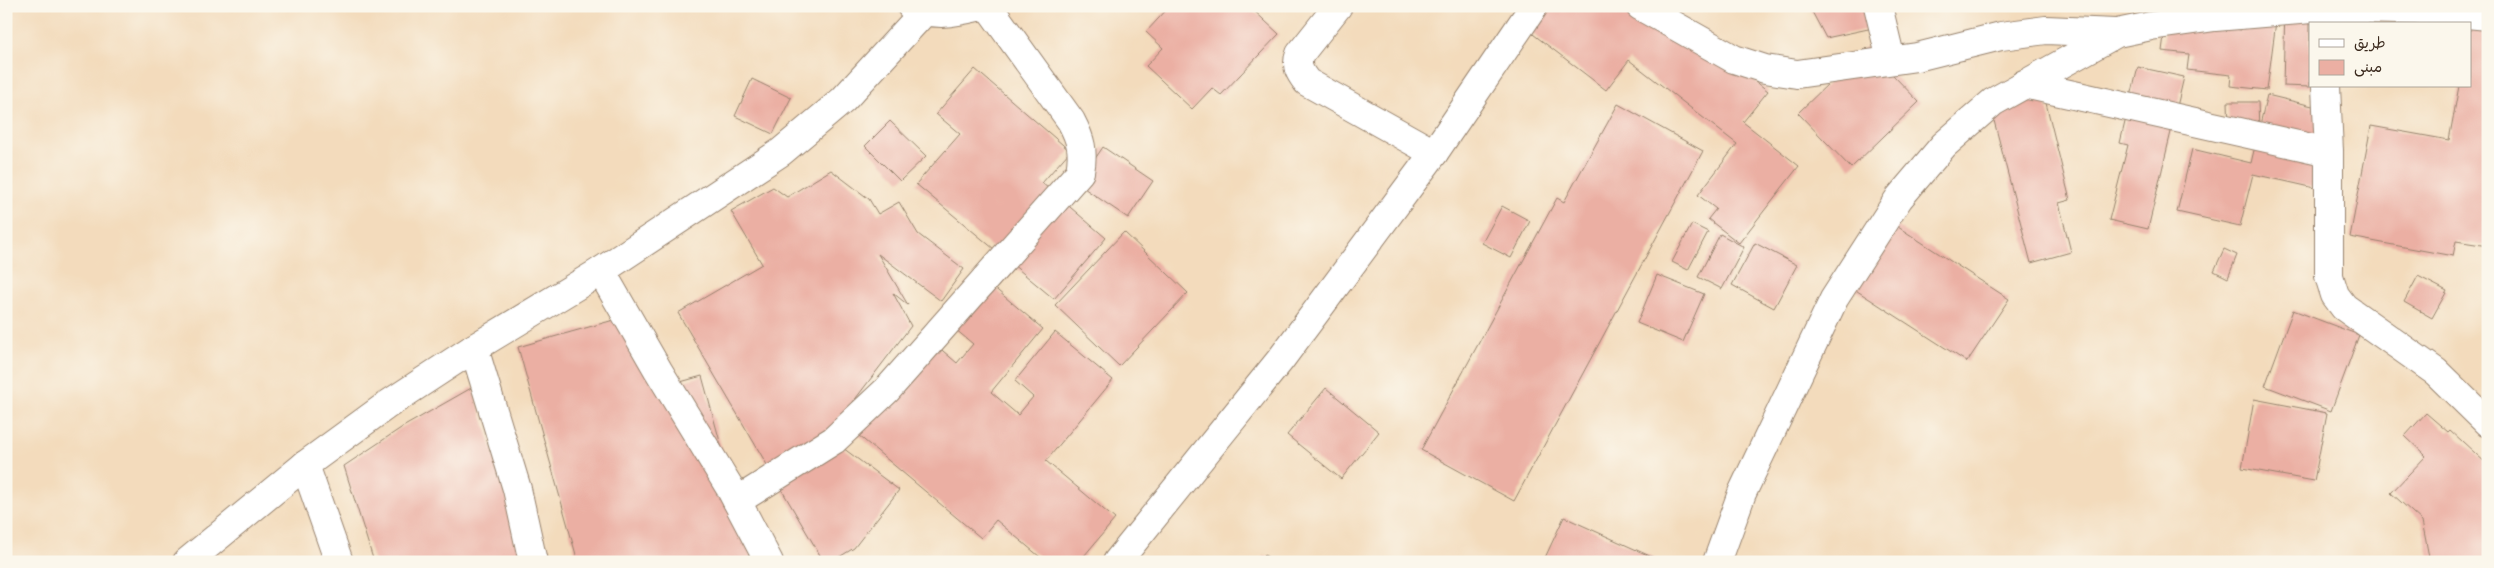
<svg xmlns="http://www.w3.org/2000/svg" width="2494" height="568" viewBox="0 0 2494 568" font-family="Mynerve,'Playpen Sans Arabic',sans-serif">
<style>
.building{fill:#ebafa3}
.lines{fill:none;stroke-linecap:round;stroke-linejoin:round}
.minor-casing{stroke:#97826d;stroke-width:30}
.minor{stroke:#fff;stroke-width:28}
</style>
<rect width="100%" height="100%" fill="#fbf7ec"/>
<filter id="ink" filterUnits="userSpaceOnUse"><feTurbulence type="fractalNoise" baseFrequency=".02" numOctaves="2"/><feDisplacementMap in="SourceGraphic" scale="10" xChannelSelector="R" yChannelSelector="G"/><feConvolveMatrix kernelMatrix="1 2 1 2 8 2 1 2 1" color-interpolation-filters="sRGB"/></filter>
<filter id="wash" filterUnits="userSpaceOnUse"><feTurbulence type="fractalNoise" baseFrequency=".0096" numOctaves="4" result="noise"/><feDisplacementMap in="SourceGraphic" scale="20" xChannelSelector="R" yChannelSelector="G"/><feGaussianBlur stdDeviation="1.12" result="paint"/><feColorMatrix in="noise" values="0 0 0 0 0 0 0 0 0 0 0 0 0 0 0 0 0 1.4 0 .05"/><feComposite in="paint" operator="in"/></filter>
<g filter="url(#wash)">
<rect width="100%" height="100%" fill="#f3dbbc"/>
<g id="blocks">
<g class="building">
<polygon points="1170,6 1249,6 1279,34 1221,95 1212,88 1192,109 1146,66 1163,48 1146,32"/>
<polygon points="1522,6 1659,6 1768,91 1743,122 1799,166 1739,243 1708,219 1716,209 1698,195 1737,144 1629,60 1606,90 1512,18"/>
<polygon points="1809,6 1868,6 1873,28 1826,38"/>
<polygon points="2168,6 2228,6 2225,28 2241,30 2244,6 2278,6 2267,90 2230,86 2231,75 2187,70 2189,54 2162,51"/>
<polygon points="2285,6 2336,6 2336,24 2310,24 2310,87 2283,86"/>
<polygon points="2488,14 2488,246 2456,241 2453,256 2350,237 2371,126 2449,140 2459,86 2470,86 2470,23"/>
<polygon points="1866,47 1919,102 1851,168 1798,113"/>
<polygon points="2138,67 2184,77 2148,229 2109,220 2128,145 2120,143"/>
<polygon points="975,69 1070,151 1042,183 1106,238 1054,299 916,184 960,134 936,114"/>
<polygon points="752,79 791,98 773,134 735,116"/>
<polygon points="2044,95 2070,200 2059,203 2071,252 2031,263 1991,109"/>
<polygon points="2267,95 2333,111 2315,188 2253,174 2240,226 2177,212 2192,149 2251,163 2259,129 2229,130 2228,102 2258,102 2259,129"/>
<polygon points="1618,104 1703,151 1514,501 1421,450 1557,198 1564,202"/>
<polygon points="890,121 926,156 900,181 865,146"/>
<polygon points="1103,147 1153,181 1128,218 1078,184"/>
<polygon points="831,170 869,199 878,214 899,202 918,234 964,269 941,301 878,254 908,305 893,293 911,326 827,436 899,490 854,548 831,562 824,562 678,313 762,264 731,211 773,187 787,197"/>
<polygon points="1502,206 1530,221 1511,258 1482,243"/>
<polygon points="1878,214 2009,299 1967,362 1837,278"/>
<polygon points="1692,224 1708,232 1688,270 1672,262"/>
<polygon points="1124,232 1188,293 1119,366 1055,305"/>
<polygon points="1720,234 1744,247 1722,289 1698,277"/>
<polygon points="1755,243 1797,265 1774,308 1732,285"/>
<polygon points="2224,249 2237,255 2228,278 2214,271"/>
<polygon points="979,275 1043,329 991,392 1018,415 1033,397 1015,381 1055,332 1113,380 1046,461 1115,519 1079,562 1046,562 996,520 981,538 852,430 929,339 957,363 973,344 943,319"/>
<polygon points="1657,275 1704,294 1683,342 1637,323"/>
<polygon points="2418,276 2447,291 2432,318 2404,302"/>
<polygon points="2293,310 2359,335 2331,411 2265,386"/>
<polygon points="635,314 655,389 702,376 753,562 578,562 518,347"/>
<polygon points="473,387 527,562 374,562 344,466 401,428"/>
<polygon points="1326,388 1379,432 1341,479 1287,435"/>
<polygon points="2254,399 2327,413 2314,481 2242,468"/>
<polygon points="2426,413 2448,432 2450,430 2488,465 2488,562 2430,562 2422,521 2391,493 2426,456 2405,436"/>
<polygon points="1564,517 1663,562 1543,562"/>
<polygon points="1265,555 1274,562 1259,562"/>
</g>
</g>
</g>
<g filter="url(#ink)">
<use href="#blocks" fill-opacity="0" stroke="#97826d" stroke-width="1"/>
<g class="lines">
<defs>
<g id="minor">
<path d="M911 6C936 18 956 12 982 6"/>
<path d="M1338 6 1300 54C1295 66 1300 73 1307 82L1434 153"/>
<polyline points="1640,6 1734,59 1765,69 1797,74 1917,57 2001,36 2046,30 2115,33"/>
<polyline points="1878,6 1891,60"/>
<polyline points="2024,84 2329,152"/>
<polyline points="2326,86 2329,152 2329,276 2335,295 2344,307 2436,372 2488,423"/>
<polyline points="601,271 658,370 730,488 769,562"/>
<polyline points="474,348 517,489 533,562"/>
<polyline points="305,465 339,562"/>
<path d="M737 501 834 440 887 390 1080 172C1084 151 1081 140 1071 121L988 6"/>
<polyline points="187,562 305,465 387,405 474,348 601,271 781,152 843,100 924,12"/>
<polyline points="1117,562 1281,359 1434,153 1534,6"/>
<polyline points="1717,562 1742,493 1834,299 1899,198 1944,145 1993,102 2117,33 2151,26 2215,17 2323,8 2435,11 2488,16"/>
</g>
</defs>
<use href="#minor" class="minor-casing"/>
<use href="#minor" class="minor"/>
</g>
</g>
<rect width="2494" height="568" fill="none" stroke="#fbf7ec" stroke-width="25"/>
<rect x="2309" y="22" width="162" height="65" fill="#fbf7ec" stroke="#aea59a"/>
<rect x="2319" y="39" width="25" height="8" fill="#ffffff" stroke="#aea59a"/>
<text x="2354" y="48" font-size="15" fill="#3b2a1e">طريق</text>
<rect x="2319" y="60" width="25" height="15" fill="#ebafa3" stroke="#aea59a"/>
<text x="2354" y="72" font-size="15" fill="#3b2a1e">مبنى</text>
</svg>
